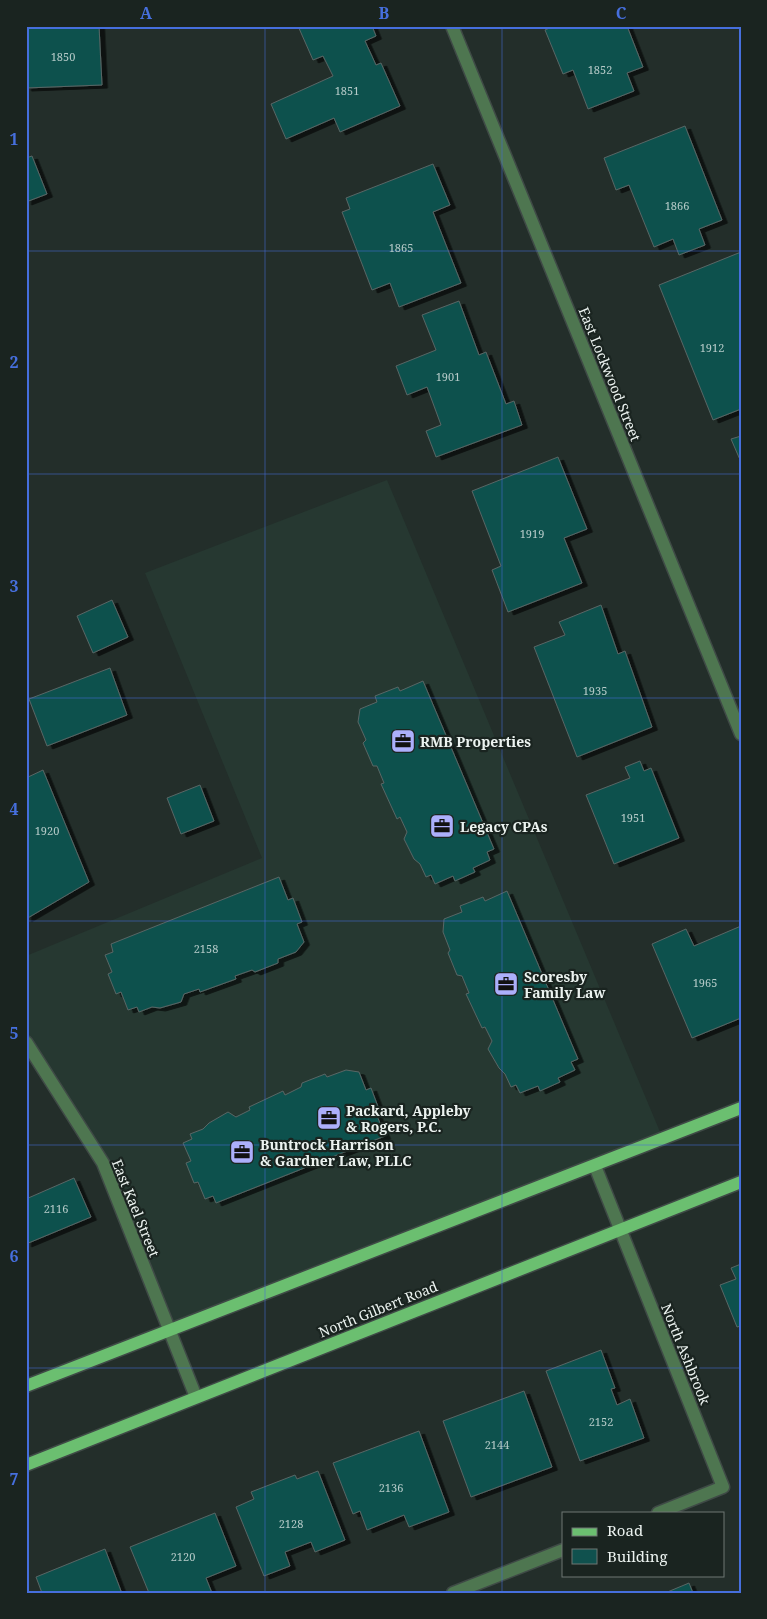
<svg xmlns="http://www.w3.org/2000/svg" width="767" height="1619" viewBox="0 0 767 1619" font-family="'Noto Serif',serif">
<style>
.built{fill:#263831}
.building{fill:#10514e;stroke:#586665;filter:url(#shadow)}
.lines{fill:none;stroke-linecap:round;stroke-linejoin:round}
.street-casing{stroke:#3f4a46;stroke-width:15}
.primary-casing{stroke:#3f4a46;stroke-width:15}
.street{stroke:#4e7650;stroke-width:12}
.primary{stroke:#6bbf70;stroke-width:12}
.grid{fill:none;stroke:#466fdd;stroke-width:1;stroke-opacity:0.55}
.labels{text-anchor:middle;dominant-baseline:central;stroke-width:4.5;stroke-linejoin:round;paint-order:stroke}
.number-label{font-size:11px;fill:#b5cac8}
.street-label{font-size:14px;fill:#ecf3f0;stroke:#1a2420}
.poi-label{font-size:14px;font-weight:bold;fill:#ecf3f0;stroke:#1a2420;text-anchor:start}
.neatline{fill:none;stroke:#466fdd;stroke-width:2}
.grid-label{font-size:16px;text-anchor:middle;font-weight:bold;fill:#466fdd}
</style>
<defs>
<filter id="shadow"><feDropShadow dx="5.5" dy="3" stdDeviation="0" flood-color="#0009"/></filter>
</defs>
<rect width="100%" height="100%" fill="#232e2a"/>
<polygon class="built" points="387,480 663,1139 169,1329 103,1163 26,1042 26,956 262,858 145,573"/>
<g class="building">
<polygon points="26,26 99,26 102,85 26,88"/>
<polygon points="298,26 372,26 376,36 365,41 376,65 381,63 400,106 340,132 334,118 286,139 271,104 333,76 323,56 313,60"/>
<polygon points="554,26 627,26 643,67 627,73 634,91 588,109 573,70 563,74 545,30"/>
<polygon points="685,126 722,220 699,229 705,245 679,255 673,239 654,247 629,185 616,190 604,158"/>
<polygon points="32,156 47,194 26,202 26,158"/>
<polygon points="433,164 450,205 433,212 461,283 399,307 390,283 372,290 342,212 350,209 346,198"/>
<polygon points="741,252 741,409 713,420 659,285"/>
<polygon points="459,301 479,355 486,352 506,404 514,401 522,425 436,457 426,431 441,425 427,387 407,395 396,366 436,350 422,315"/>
<polygon points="741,436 741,462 731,439"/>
<polygon points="558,457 587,529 564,538 582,583 508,612 492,570 501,566 472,491"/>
<polygon points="112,600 128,637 93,653 77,616"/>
<polygon points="601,605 618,654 625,651 652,727 577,757 534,647 565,635 559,622"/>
<polygon points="110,668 127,715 47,746 29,699"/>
<polygon points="423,681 494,849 487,852 490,860 473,868 475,872 455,881 453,876 435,884 431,875 426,877 420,864 414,859 404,839 407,832 400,817 397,819 381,784 384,783 377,766 373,766 363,743 366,740 358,722 360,709 377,702 375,696 398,687 400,691"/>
<polygon points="640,761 644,771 651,768 679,838 614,864 586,795 630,778 625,767"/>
<polygon points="43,770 89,882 26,919 26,778"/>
<polygon points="200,785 214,821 181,834 167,798"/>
<polygon points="279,877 288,900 293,898 302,922 297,924 304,942 296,952 278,959 278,963 255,972 252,970 235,976 236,979 200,992 199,989 184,994 181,1002 160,1008 152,1007 139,1012 137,1007 128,1010 121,992 116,994 108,974 112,972 105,955 113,952 111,944"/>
<polygon points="507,891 578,1059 571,1062 575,1070 558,1078 560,1082 540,1091 538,1086 520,1093 516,1085 511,1087 505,1074 499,1068 488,1049 492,1041 485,1027 482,1028 466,994 469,993 462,976 457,975 448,953 450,950 443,932 444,919 462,912 460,906 483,897 485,901"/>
<polygon points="741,926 741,1018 692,1038 652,944 686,929 694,946"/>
<polygon points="346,1070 359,1072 366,1090 371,1088 380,1112 376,1113 385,1136 216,1203 213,1196 205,1199 198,1182 194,1183 186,1163 191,1161 183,1143 192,1139 190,1134 203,1129 209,1123 228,1112 236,1117 250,1110 249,1107 283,1091 285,1095 301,1087 302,1083 325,1074 327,1077"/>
<polygon points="74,1178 91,1217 26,1244 26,1199"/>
<polygon points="741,1264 741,1326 737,1327 720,1285 736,1279 731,1268"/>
<polygon points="601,1350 615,1388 611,1389 617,1405 630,1399 644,1438 580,1461 546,1371"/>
<polygon points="524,1391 552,1467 471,1497 443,1421"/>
<polygon points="419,1431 449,1512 409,1527 404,1515 367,1530 360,1511 353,1514 333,1463"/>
<polygon points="318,1471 345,1540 315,1552 311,1542 285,1552 290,1566 264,1576 236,1507 254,1499 251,1492 295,1475 297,1479"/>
<polygon points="215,1513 236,1566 206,1578 212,1593 149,1593 130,1547"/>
<polygon points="105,1549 121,1591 116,1593 42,1593 36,1577"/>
<polygon points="689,1583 693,1593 665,1593"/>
</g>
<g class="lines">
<defs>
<g id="street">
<polyline points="452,26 741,734"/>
<polyline points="26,1042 103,1163 196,1397"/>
<polyline points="595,1166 723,1487 658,1513"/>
<polyline points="453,1593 563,1550"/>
</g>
<g id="primary">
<polyline points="26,1386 741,1108"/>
<polyline points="26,1465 741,1182"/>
</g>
</defs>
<use href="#street" class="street-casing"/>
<use href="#primary" class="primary-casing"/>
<use href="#street" class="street"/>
<use href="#primary" class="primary"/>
</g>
<path class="grid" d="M265 26V1593M502 26V1593M26 251H741M26 474H741M26 698H741M26 921H741M26 1145H741M26 1368H741"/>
<defs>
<symbol id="office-square" viewBox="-11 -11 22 22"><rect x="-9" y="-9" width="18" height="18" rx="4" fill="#acaffb" stroke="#1a2420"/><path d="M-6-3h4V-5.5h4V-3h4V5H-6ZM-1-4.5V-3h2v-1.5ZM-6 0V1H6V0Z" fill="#111"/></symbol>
</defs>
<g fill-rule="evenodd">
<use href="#office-square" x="389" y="727" width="28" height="28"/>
<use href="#office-square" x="428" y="812" width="28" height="28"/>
<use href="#office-square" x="492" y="970" width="28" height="28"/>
<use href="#office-square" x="315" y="1104" width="28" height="28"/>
<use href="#office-square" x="228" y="1138" width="28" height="28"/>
</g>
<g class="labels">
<g class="number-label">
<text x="63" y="56">1850</text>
<text x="600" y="69">1852</text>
<text x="347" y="90">1851</text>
<text x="677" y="205">1866</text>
<text x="401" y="247">1865</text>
<text x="712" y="347">1912</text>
<text x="448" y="376">1901</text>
<text x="532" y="533">1919</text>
<text x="595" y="690">1935</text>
<text x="633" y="817">1951</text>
<text x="47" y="830">1920</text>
<text x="206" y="948">2158</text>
<text x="705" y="982">1965</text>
<text x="56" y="1208">2116</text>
<text x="601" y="1421">2152</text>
<text x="497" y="1444">2144</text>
<text x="391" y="1487">2136</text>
<text x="291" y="1523">2128</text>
<text x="183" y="1556">2120</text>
</g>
<g class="street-label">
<text transform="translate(610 374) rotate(68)">East Lockwood Street</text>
<text transform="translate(136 1208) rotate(68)">East Kael Street</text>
<text transform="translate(378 1309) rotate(-22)">North Gilbert Road</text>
<text transform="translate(686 1354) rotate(68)">North Ashbrook</text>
</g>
<g class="poi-label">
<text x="420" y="741">RMB Properties</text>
<text x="460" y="826">Legacy CPAs</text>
<text x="524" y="976">Scoresby<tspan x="524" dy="16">Family Law</tspan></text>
<text x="346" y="1110">Packard, Appleby<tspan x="346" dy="16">&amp; Rogers, P.C.</tspan></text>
<text x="260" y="1144">Buntrock Harrison<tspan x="260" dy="16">&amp; Gardner Law, PLLC</tspan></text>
</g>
</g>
<rect width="767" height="1619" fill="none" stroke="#1a2420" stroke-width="55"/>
<rect x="562" y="1512" width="162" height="65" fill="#1a2420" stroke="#6e7773"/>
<rect x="572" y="1528" width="25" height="8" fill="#6bbf70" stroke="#6e7773"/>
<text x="607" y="1536" font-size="15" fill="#ecf3f0">Road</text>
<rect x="572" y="1549" width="25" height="15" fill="#10514e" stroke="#6e7773"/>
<text x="607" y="1562" font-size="15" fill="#ecf3f0">Building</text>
<rect x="28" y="28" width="712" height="1564" class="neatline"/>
<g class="grid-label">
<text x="146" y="19">A</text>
<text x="384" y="19">B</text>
<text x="621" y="19">C</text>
<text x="14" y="145">1</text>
<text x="14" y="368">2</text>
<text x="14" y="592">3</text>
<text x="14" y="815">4</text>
<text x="14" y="1039">5</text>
<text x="14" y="1262">6</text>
<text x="14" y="1485">7</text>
</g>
</svg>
